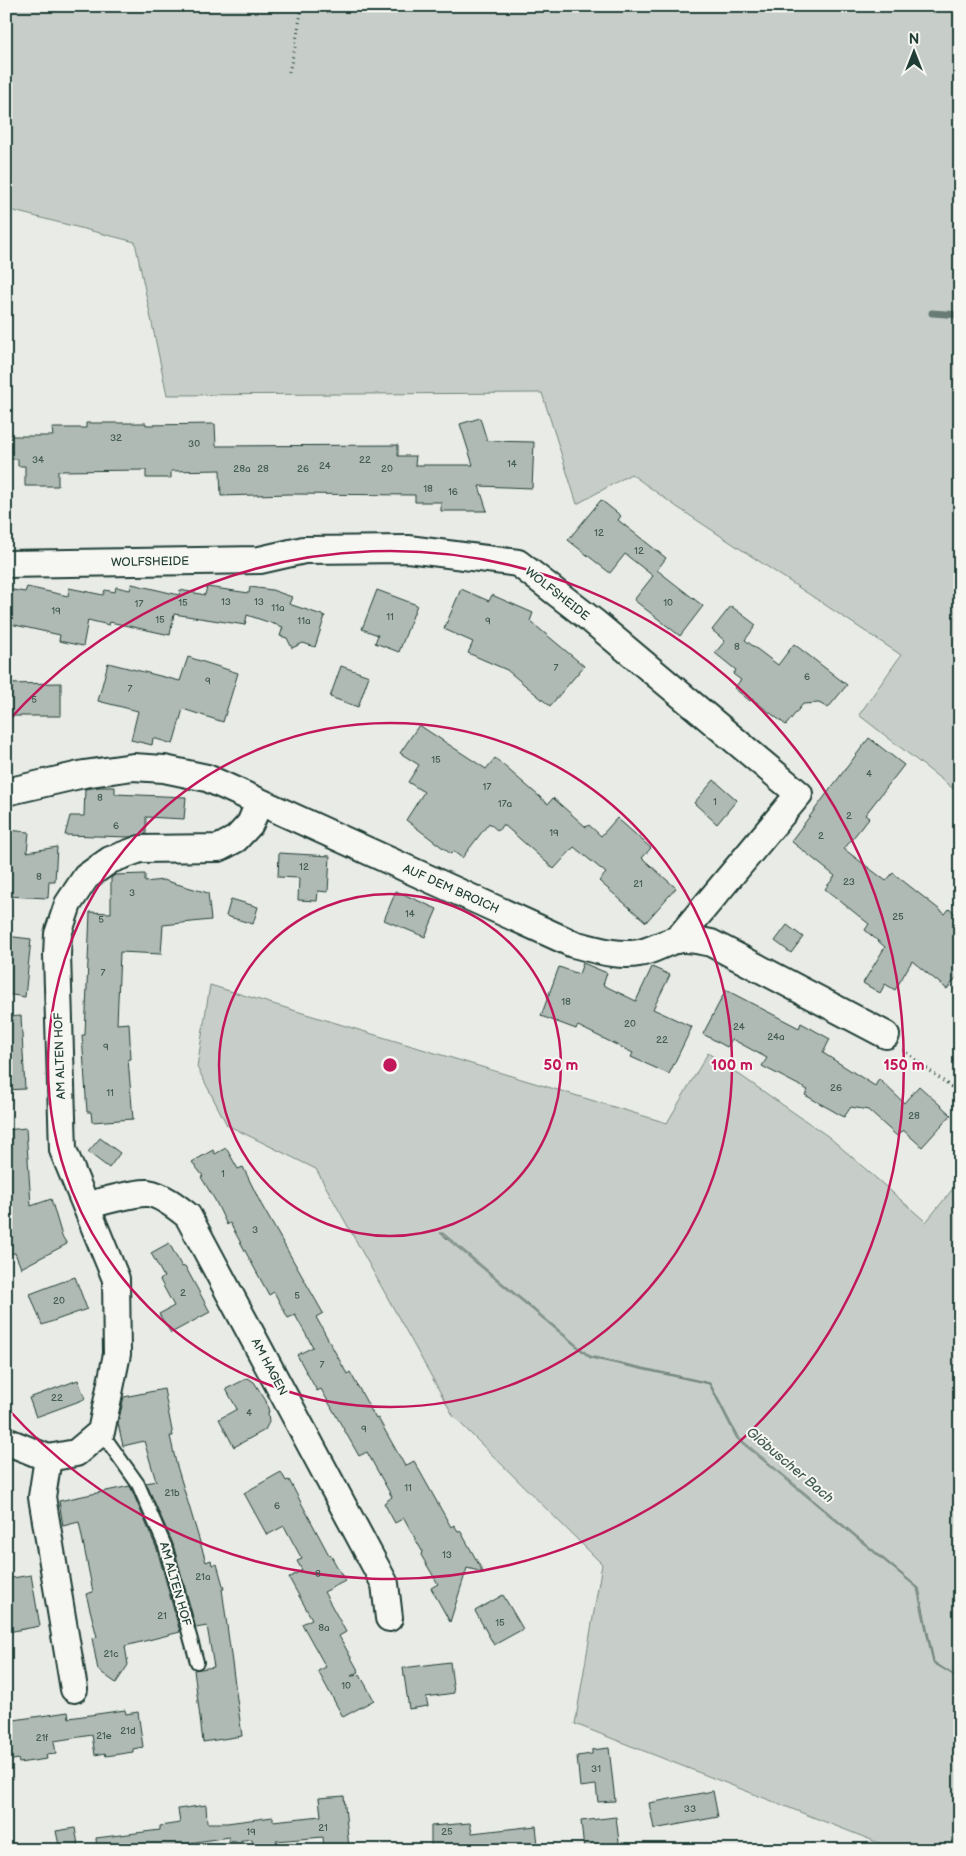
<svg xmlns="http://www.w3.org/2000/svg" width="966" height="1856" viewBox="0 0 966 1856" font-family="'Balsamiq Sans',sans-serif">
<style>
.green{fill:#c7cec9;stroke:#73867e}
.water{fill:#99a6a0;stroke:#687c75}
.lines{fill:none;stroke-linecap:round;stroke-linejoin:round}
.stream{stroke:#687c75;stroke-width:7}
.building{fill:#b0bab5;stroke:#1f3d34}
.lane-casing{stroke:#1f3d34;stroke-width:16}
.street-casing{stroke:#1f3d34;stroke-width:30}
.path{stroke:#1f3d34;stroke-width:3;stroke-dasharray:1 4;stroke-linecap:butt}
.lane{stroke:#f6f6f2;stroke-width:12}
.street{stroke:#f6f6f2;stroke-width:26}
.ring{fill:none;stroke:#c2185b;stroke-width:2.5}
.labels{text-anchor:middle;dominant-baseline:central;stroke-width:4;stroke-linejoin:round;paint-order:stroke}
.number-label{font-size:10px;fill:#435c54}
.street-label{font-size:12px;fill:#1f3d34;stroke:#f6f6f2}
.water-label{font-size:14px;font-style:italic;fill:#445c54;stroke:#f6f6f2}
.centre{fill:#c2185b;stroke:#f6f6f2;stroke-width:2.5}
.ring-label{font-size:15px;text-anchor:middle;font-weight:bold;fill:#c2185b;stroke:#f6f6f2;stroke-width:4;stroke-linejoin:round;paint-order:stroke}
</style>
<rect width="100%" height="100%" fill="#e9ebe7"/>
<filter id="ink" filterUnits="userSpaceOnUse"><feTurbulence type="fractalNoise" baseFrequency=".02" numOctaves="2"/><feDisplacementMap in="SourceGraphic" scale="10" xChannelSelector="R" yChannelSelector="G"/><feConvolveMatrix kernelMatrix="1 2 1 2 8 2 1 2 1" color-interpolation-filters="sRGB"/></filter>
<g filter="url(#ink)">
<g class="green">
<polygon points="6,6 960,6 960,794 859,715 901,655 677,507 631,474 577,504 542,393 167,395 135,242 6,209"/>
<polygon points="210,985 667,1123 708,1053 829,1137 926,1222 960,1180 960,1850 897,1850 575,1724 602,1564 454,1417 316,1169 227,1125 197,1067"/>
</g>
<polygon class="water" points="440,1233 443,1233 590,1356 710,1383 738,1437 919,1588 934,1662 960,1679 933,1663 917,1588 737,1439 709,1384 590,1358"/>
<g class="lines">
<polyline class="stream" points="932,313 960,315"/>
</g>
<g class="building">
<polygon points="480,418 487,441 534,442 532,488 479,486 487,511 441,511 441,502 415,502 415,495 289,494 221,496 220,470 171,471 171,478 146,478 146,470 58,471 58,486 25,486 25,466 18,466 18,459 6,459 6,436 53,436 52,428 86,428 86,423 146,423 146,425 215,424 216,446 398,445 398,456 416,456 415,465 473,465 460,424"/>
<polygon points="601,500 621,516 618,520 666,558 657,570 703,606 680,636 634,600 653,576 625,554 610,573 568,540"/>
<polygon points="132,584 179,595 180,590 205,595 207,587 249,593 250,587 272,590 292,597 289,604 325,616 315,647 303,643 292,648 287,638 280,636 283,627 247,615 245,625 174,614 170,635 110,622 109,625 88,620 83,646 59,641 60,635 6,623 13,590 25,592 27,587 68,596 69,588 103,595 105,590 115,592 116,587 130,590"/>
<polygon points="461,589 489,601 492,595 533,613 530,621 584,666 550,706 507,670 468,653 473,642 444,629"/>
<polygon points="377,590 417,605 399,652 375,643 378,635 362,629"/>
<polygon points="731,606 756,625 745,640 778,665 794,644 847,685 828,708 819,703 803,704 786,725 752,699 750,701 734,688 741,680 733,674 736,670 715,653 725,641 712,630"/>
<polygon points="188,657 238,673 223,722 183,709 173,744 153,738 152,745 131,740 138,711 98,701 108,663 180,681"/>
<polygon points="341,666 369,676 358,707 330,697"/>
<polygon points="61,683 61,716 6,716 6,684"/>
<polygon points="419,725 486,769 495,758 548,804 553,798 586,827 589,825 601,836 617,818 651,848 642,858 676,888 646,922 599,881 606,873 574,847 554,869 503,824 498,831 489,823 462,858 453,851 451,854 406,820 424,792 408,782 419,765 400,753"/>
<polygon points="869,738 904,765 865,815 869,818 844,849 886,881 893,873 945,914 949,909 960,917 960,973 947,989 912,961 895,990 885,984 880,993 863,983 885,947 865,930 869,924 825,889 835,876 791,841"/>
<polygon points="714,780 737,800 717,824 694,803"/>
<polygon points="99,787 115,787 115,794 186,797 184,819 146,817 146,834 129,837 65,835 70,816 84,816 85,789"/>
<polygon points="6,830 29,832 27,852 57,847 55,881 49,881 48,898 6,896"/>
<polygon points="279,853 330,856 328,892 318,891 317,901 298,900 299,878 278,877"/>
<polygon points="145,874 145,882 163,880 208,893 211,920 163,925 161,954 120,952 117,1024 129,1023 131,1059 128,1059 133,1119 92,1122 91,1112 87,1112 82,1035 85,1035 90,912 111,913 111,878 115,875"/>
<polygon points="396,891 437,909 425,937 384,920"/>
<polygon points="231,899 258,907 253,924 226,916"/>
<polygon points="787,925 803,937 791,953 775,941"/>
<polygon points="6,936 31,939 25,997 6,994"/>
<polygon points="583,963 607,973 603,985 636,1001 652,967 670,975 653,1009 692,1027 669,1074 631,1057 633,1053 578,1026 576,1029 541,1016 559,967 579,974"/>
<polygon points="726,990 799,1028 801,1023 830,1039 823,1053 875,1086 879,1079 904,1103 919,1086 951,1115 922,1147 903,1130 897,1136 868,1110 851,1107 844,1117 805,1095 808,1090 762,1066 767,1058 732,1039 727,1047 703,1034"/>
<polygon points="21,1016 25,1089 6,1090 6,1017"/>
<polygon points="26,1128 31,1206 51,1199 62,1236 67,1244 21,1268 15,1253 6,1254 6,1130"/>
<polygon points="100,1138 120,1153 109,1168 88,1152"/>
<polygon points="226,1148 238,1169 243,1167 261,1204 323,1313 316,1317 347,1374 350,1372 376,1419 378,1418 405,1466 414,1461 451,1527 454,1525 458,1531 461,1532 483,1572 467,1568 450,1622 431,1588 438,1584 421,1555 422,1551 404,1518 395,1523 384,1503 392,1497 367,1452 359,1456 321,1389 317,1391 297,1355 313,1347 295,1315 288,1318 274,1292 269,1295 230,1223 227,1225 215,1200 201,1177 203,1176 192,1162 213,1150 215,1154"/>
<polygon points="169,1243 182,1267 185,1266 210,1312 171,1333 159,1314 174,1306 160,1280 164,1277 151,1253"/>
<polygon points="75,1277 87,1309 42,1325 30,1294"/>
<polygon points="248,1378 254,1382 266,1401 269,1412 268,1412 269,1422 265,1430 234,1447 219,1419 237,1409 226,1389"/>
<polygon points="78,1380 85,1399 36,1417 29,1398"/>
<polygon points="164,1389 173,1436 170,1436 176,1463 206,1562 211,1560 212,1565 217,1564 224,1589 222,1589 242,1736 203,1742 194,1670 214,1667 207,1626 196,1628 173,1544 146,1483 156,1481 144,1441 123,1446 118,1423 124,1397"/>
<polygon points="281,1472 286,1481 289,1480 329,1555 330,1554 345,1581 324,1592 346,1632 339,1636 359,1672 351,1676 360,1675 374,1700 343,1717 318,1671 326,1667 302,1624 312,1619 289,1578 302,1570 297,1561 302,1559 284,1526 267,1535 244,1493"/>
<polygon points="130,1486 157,1549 180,1632 125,1646 128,1665 116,1683 98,1670 92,1638 97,1637 86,1594 93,1592 79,1522 63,1526 59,1501"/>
<polygon points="31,1575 40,1626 8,1632 6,1620 6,1579"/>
<polygon points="503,1595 523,1629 494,1645 475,1611"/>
<polygon points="450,1662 454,1693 426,1697 428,1706 409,1709 403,1668"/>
<polygon points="125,1710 126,1714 138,1712 143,1747 133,1749 133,1752 106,1756 105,1753 95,1755 92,1735 54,1741 56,1754 46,1755 47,1759 19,1763 18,1759 8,1761 6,1726 14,1725 14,1720 68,1712 69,1718"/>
<polygon points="609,1748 615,1801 598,1802 596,1785 580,1787 577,1756 592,1754 592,1750"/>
<polygon points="713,1791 718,1817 654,1829 649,1803"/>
<polygon points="344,1796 349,1848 324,1850 323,1837 276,1841 277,1850 254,1850 252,1839 229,1842 229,1837 183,1844 184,1848 173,1850 97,1850 96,1838 160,1830 160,1826 180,1823 178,1809 206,1805 207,1823 227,1823 273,1817 273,1821 321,1816 319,1798"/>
<polygon points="616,1817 620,1850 584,1850 581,1821"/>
<polygon points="470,1823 472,1833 536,1826 538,1845 495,1850 431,1850 431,1826"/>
<polygon points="75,1828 79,1850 60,1850 56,1831"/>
</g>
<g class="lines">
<defs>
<polyline id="lane" points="101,1432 138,1484 165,1546 197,1662"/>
<g id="street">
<polyline points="6,564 260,560 304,550 408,549 518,563 594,622 799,794 677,940"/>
<path d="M6 792 84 774 133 767 164 769 207 778 573 944C594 949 617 957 639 953 652 951 663 943 676 940 687 937 700 941 711 943L886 1035"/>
<path d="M87 1206C98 1202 137 1192 148 1193 162 1195 178 1208 188 1216L385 1584 389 1618"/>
<polyline points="6,1441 48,1458 76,1453 101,1432 117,1354 116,1279 63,1150 57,955 58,934 68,904 86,877 110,860 140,849 219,848 236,839 250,824 259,803"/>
<polyline points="48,1458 42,1497 74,1689"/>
</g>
</defs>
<use href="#lane" class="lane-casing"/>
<use href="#street" class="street-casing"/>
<g class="path">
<polyline points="289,72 295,47 302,6"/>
<polyline points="903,1050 960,1094"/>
</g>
<use href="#lane" class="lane"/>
<use href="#street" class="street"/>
</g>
</g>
<g class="ring">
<circle cx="390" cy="1065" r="171"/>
<circle cx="390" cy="1065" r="342"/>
<path d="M8 721A514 514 0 1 1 8 1409"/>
</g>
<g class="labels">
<g class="number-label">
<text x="116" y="438">32</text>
<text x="194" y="444">30</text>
<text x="38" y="460">34</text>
<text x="365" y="460">22</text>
<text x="512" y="464">14</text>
<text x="325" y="466">24</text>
<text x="242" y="469">28a</text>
<text x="263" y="469">28</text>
<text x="303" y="469">26</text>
<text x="387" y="469">20</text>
<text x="428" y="489">18</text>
<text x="453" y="492">16</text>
<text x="599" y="533">12</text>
<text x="639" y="551">12</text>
<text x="226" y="602">13</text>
<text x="259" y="602">13</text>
<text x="183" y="603">15</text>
<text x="668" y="603">10</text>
<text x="139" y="604">17</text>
<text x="278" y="608">11a</text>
<text x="56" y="611">19</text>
<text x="390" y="617">11</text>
<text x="160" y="620">15</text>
<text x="304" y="621">11a</text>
<text x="488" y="621">9</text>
<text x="737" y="647">8</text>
<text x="556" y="668">7</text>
<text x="807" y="677">6</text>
<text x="208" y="681">9</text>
<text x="130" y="689">7</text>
<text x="34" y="700">5</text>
<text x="436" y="760">15</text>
<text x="869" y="774">4</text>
<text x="487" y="787">17</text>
<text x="100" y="798">8</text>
<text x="715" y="802">1</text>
<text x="505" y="804">17a</text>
<text x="849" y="816">2</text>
<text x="116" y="826">6</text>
<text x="554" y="833">19</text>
<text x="821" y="836">2</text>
<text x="304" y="867">12</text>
<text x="39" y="877">8</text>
<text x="849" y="882">23</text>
<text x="638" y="884">21</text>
<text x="132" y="893">3</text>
<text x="410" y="914">14</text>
<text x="898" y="917">25</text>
<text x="101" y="920">5</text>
<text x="103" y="973">7</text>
<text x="566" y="1002">18</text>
<text x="630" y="1024">20</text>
<text x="739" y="1027">24</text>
<text x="776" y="1037">24a</text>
<text x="662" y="1040">22</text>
<text x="106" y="1047">9</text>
<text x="836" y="1088">26</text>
<text x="110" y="1093">11</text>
<text x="914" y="1116">28</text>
<text x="223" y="1174">1</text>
<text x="255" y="1230">3</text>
<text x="183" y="1293">2</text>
<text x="297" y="1296">5</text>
<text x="59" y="1301">20</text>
<text x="322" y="1365">7</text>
<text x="57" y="1398">22</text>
<text x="249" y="1413">4</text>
<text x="364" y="1429">9</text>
<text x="408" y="1488">11</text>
<text x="172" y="1493">21b</text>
<text x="277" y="1506">6</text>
<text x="447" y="1555">13</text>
<text x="318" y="1574">8</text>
<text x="203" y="1577">21a</text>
<text x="162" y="1616">21</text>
<text x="500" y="1623">15</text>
<text x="324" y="1628">8a</text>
<text x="111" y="1654">21c</text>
<text x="346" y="1686">10</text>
<text x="128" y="1731">21d</text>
<text x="104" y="1736">21e</text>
<text x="42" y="1738">21f</text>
<text x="596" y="1769">31</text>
<text x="690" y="1809">33</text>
<text x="323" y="1828">21</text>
<text x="251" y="1832">19</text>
<text x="447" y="1832">25</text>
</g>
<g class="street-label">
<text transform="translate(150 562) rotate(-1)">WOLFSHEIDE</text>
<text transform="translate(557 594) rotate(38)">WOLFSHEIDE</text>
<text transform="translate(451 889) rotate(24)">AUF DEM BROICH</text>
<text transform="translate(60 1056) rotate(-92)">AM ALTEN HOF</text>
<text transform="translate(269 1367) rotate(62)">AM HAGEN</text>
<text transform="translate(175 1584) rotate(74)">AM ALTEN HOF</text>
</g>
<g class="water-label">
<text transform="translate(790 1465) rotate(40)">Glöbuscher Bach</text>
</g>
</g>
<circle cx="390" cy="1065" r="8" class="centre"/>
<g class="ring-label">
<text x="561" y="1070">50 m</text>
<text x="732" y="1070">100 m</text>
<text x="904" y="1070">150 m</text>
</g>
<rect width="966" height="1856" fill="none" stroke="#f6f6f2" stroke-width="25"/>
<rect x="12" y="12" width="941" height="1831" fill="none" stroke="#1f3d34" stroke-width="2" filter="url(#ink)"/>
<g transform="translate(914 52)" stroke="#f6f6f2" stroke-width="4" paint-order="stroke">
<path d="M0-4L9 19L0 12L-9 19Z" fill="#1f3d34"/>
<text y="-8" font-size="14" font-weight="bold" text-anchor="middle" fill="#1f3d34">N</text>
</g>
</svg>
